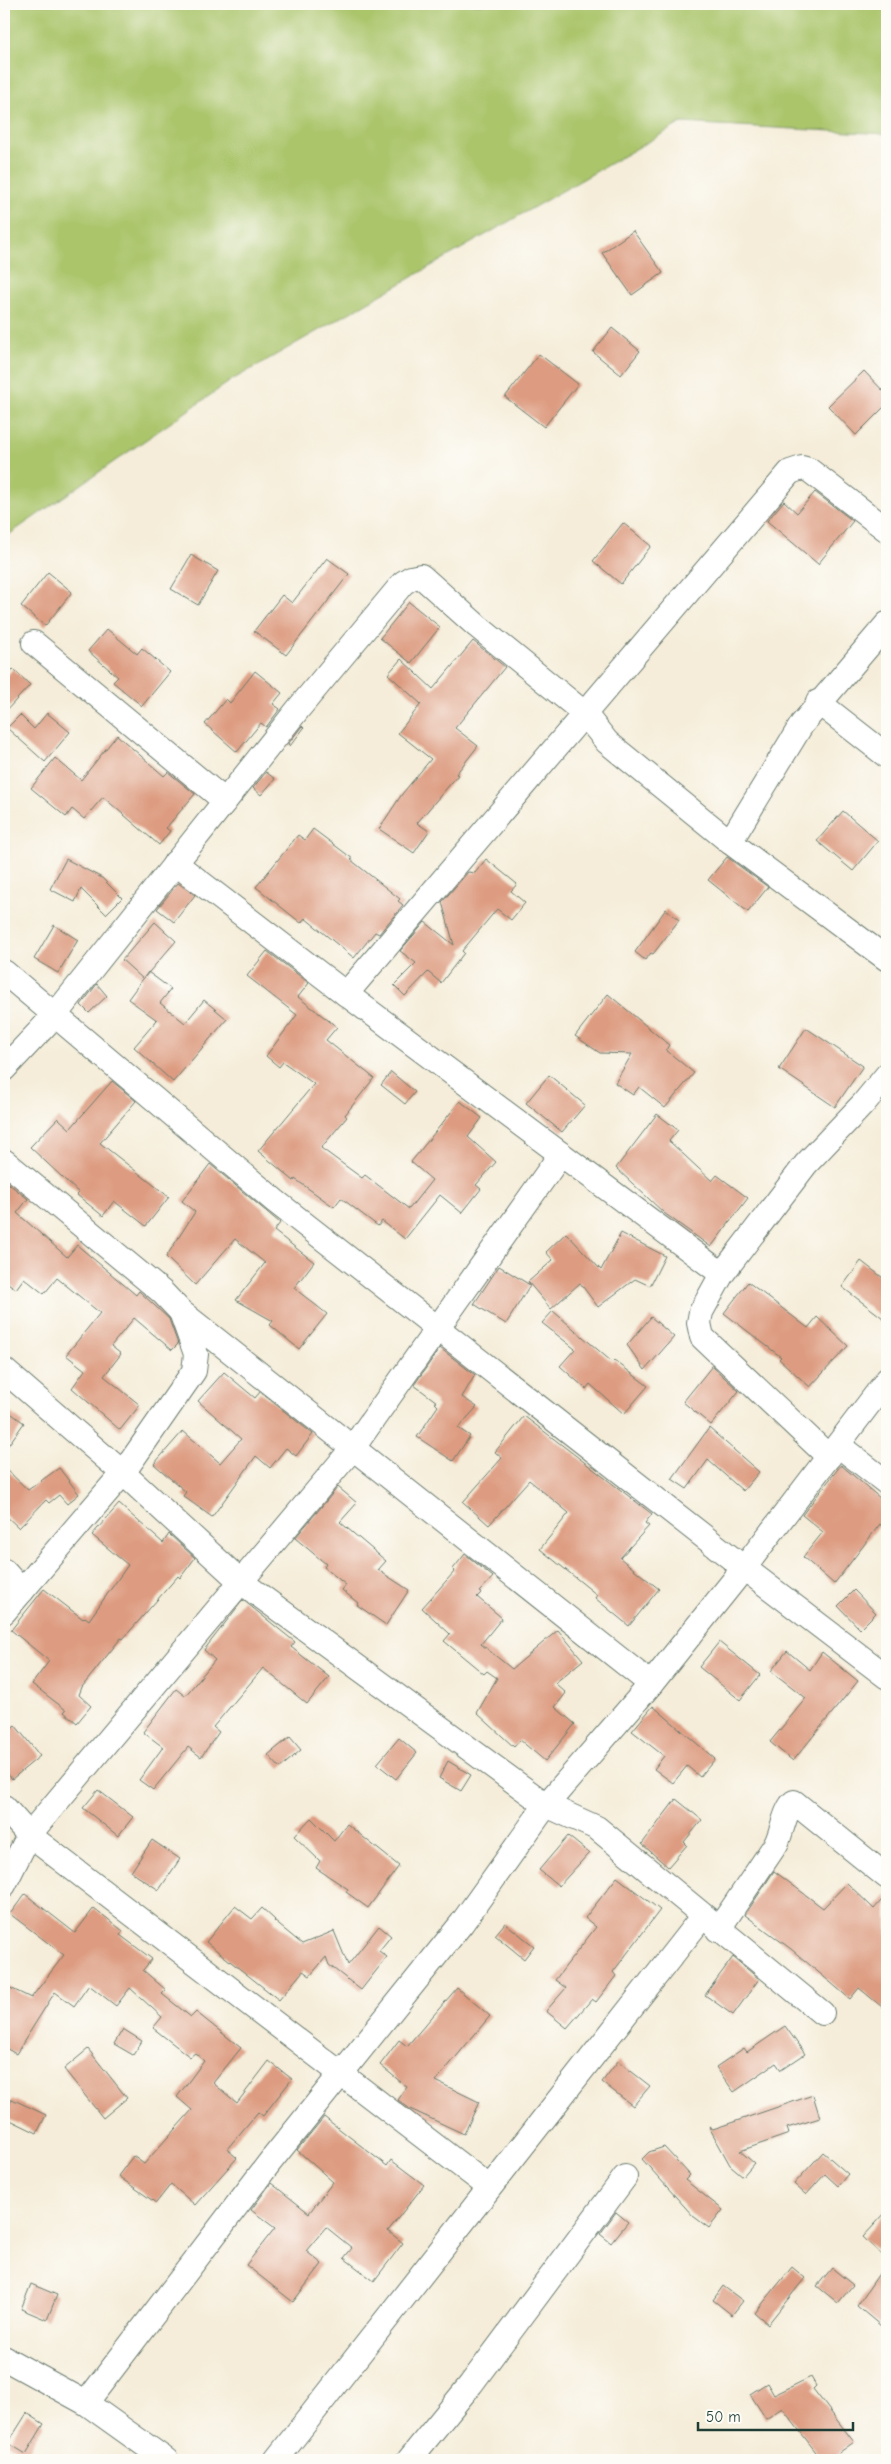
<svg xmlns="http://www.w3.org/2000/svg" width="891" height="2464" viewBox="0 0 891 2464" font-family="'Comic Neue',sans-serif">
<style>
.green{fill:#aac56b;stroke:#648150}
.building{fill:#dd9c81}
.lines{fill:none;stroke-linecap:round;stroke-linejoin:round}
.street-casing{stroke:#6a7b6e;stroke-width:26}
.street{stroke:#fff;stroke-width:24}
</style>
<rect width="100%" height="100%" fill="#fdfcf7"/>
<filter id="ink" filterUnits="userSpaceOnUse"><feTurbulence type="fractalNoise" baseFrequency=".02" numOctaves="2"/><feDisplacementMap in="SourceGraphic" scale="10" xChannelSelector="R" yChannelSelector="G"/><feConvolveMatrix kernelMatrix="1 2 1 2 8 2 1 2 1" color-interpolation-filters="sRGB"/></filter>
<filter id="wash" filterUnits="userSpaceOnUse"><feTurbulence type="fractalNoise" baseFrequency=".0096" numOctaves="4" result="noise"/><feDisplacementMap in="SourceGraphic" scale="20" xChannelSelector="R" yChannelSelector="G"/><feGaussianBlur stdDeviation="1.12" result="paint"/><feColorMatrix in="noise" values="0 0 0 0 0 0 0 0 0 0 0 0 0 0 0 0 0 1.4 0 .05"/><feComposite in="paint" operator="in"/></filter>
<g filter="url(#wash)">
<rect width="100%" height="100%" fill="#f5edd9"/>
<polygon class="green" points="4,4 887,4 887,134 681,123 232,380 4,538"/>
<g id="blocks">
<g class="building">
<polygon points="633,231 663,273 632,295 602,253"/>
<polygon points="612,328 640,351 621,375 593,352"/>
<polygon points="539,354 578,384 544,427 505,397"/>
<polygon points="864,371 887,395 887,404 856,435 828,406"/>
<polygon points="815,492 853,521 818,564 767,521 784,501 797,513"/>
<polygon points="623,523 651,546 621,584 593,561"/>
<polygon points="191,555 218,571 198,605 171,589"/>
<polygon points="327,558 349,574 286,655 254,631 282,595 292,603"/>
<polygon points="48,572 72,592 45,626 21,606"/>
<polygon points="409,602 440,627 411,663 380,638"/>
<polygon points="107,629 137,654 142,648 170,672 142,706 113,682 118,677 88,651"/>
<polygon points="473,641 505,667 455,728 478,746 456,774 458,775 417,823 429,831 414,853 379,829 402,794 431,759 398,733 421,704 388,674 401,659 433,689"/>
<polygon points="13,669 30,685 4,713 4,678"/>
<polygon points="255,671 282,693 273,704 280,709 266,727 261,723 237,752 205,724 226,699 230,703"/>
<polygon points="47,713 70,732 45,762 7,728 20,715 34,729"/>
<polygon points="302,726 304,728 290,746 288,744"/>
<polygon points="117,735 164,776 168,772 195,794 166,828 170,831 159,845 103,797 84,819 72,809 66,817 31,788 55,758 81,780"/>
<polygon points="266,772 275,779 261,795 253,788"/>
<polygon points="843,811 878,841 853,871 817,841"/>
<polygon points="313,829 353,859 351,860 400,899 398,901 403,905 379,934 375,932 354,958 305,918 301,923 256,887 298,835 305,840"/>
<polygon points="727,857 768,887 748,912 708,880"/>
<polygon points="66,859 102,878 122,898 106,914 81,889 75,902 50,889"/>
<polygon points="486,859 517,884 511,891 525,903 511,920 497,909 462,951 464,953 441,983 428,972 405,996 394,985 416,963 400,951 425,922 454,945 442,902 468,872 475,873"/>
<polygon points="178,883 195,895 174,922 157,909"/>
<polygon points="666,909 679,920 653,954 651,953 645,960 635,952"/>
<polygon points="155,922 176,941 143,979 122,960"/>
<polygon points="54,925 78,940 58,973 34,959"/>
<polygon points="267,951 309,983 298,997 337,1027 326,1040 374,1078 345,1115 347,1117 321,1148 362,1178 365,1175 409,1209 432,1180 411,1162 460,1101 482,1118 468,1137 496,1162 476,1185 481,1189 462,1213 440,1195 405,1239 382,1221 378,1226 341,1198 334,1207 295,1179 294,1181 258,1151 314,1084 283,1062 279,1067 266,1056 297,1015 247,976"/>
<polygon points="148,972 171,989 160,1003 185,1023 204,1000 227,1019 173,1082 134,1047 157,1020 128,999"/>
<polygon points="97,984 107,996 89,1013 81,1005"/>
<polygon points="608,994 669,1045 666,1050 694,1073 665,1108 639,1087 633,1095 615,1083 632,1054 600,1053 575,1036"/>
<polygon points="806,1028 863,1066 835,1107 779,1069"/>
<polygon points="391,1072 415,1092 405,1104 381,1085"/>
<polygon points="549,1075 585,1105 562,1132 526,1103"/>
<polygon points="112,1081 136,1101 100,1143 169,1197 146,1226 114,1201 103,1216 77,1195 79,1193 30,1147 58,1118 70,1129"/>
<polygon points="657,1114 678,1130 669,1141 712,1181 717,1175 748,1198 711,1247 664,1213 616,1168"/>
<polygon points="210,1164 280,1223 274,1231 314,1262 294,1288 327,1314 299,1349 270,1325 273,1321 236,1300 265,1263 235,1239 195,1285 166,1257 195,1212 182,1201"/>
<polygon points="4,1180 28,1199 17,1213 67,1257 77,1245 136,1295 139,1291 169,1319 178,1344 172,1350 134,1318 111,1346 121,1354 104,1376 140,1405 120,1430 72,1388 85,1370 66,1355 100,1313 57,1278 44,1294 24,1278 16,1289 4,1280"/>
<polygon points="566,1233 601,1270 621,1233 665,1256 650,1286 635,1279 598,1307 580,1283 551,1309 528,1282 553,1260 546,1252"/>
<polygon points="861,1261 887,1281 887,1321 842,1287"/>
<polygon points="499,1266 530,1285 506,1324 474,1304"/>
<polygon points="748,1282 808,1328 817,1317 848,1346 810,1387 779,1359 781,1357 724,1313"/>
<polygon points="553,1311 612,1362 614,1360 648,1386 624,1414 590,1384 586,1389 560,1366 575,1349 542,1323"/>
<polygon points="651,1317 674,1337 645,1370 627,1345"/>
<polygon points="440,1348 475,1375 462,1397 477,1407 458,1428 470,1436 453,1461 417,1437 438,1406 435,1403 437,1402 414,1385"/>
<polygon points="712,1366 739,1391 711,1425 683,1402"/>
<polygon points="224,1372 255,1398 260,1392 313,1434 296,1456 286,1448 270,1468 256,1456 212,1517 183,1496 186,1492 154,1464 183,1431 220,1463 241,1439 198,1401"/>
<polygon points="4,1408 24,1423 4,1451"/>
<polygon points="524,1416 652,1514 645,1523 649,1526 620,1558 659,1589 629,1626 595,1598 597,1595 540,1549 569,1513 529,1480 489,1525 463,1502 502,1458 495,1452"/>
<polygon points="709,1428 759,1472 743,1491 708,1460 687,1489 672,1479"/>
<polygon points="841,1465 887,1504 887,1531 880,1524 834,1584 803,1557 823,1532 802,1515"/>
<polygon points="4,1467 28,1490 59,1468 79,1494 67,1504 59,1495 49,1503 46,1500 19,1528 4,1514"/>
<polygon points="338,1487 357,1503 340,1522 386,1561 378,1570 409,1590 386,1625 357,1605 358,1603 342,1590 346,1585 324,1567 326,1564 295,1538"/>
<polygon points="119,1504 163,1543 169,1534 195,1558 180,1578 178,1576 123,1639 121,1638 82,1687 79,1695 91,1706 77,1723 64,1712 66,1710 32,1684 49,1661 11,1630 44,1589 83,1619 85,1617 89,1620 128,1565 92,1535"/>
<polygon points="465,1554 493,1577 479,1592 481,1593 477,1597 502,1618 481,1644 512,1669 558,1630 583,1660 555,1683 566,1693 555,1707 575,1724 545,1761 520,1740 514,1747 477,1713 497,1678 487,1671 484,1674 444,1641 450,1634 422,1608 455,1571 453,1569"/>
<polygon points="854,1590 876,1613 860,1629 838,1606"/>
<polygon points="243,1600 295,1642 291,1647 329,1677 307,1704 263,1668 213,1727 219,1732 201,1757 188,1747 153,1790 139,1780 163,1747 143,1732 176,1689 185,1696 215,1660 204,1650"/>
<polygon points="719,1642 760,1675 740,1700 699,1667"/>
<polygon points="787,1651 810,1670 822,1652 858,1681 793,1761 770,1742 806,1698 771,1671"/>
<polygon points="653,1706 715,1759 700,1777 687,1766 673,1783 654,1769 664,1756 632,1731"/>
<polygon points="15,1725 40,1756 12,1779 4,1770 4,1735"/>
<polygon points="290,1737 301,1750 280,1768 268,1755"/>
<polygon points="399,1738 417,1753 396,1779 377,1764"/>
<polygon points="448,1761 471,1775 461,1791 439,1778"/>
<polygon points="98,1790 133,1817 118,1836 83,1808"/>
<polygon points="676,1799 702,1820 684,1842 687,1845 668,1867 642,1844"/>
<polygon points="311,1818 334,1841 347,1824 399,1866 368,1908 346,1892 348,1889 316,1868 320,1861 294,1836"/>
<polygon points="568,1836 589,1853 559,1886 539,1870"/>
<polygon points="152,1840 180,1859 159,1890 131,1872"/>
<polygon points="774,1871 823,1908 847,1883 874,1909 887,1894 887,2011 859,1988 850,1999 791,1949 745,1915"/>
<polygon points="617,1877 660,1910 613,1972 616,1976 596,2002 592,1999 567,2028 546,2011 566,1988 555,1980 596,1927 585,1918"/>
<polygon points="25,1894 75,1933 94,1908 123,1931 120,1935 152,1959 143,1970 166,1990 162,1994 191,2017 196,2012 241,2048 213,2083 237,2103 269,2061 292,2079 263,2116 258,2112 227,2149 237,2158 195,2205 171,2184 156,2203 118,2176 133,2156 144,2164 192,2110 177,2097 204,2061 195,2053 190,2057 153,2028 162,2017 130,1988 116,2006 89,1985 74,2006 55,1992 16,2054 4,2047 4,1985 31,1998 64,1955 10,1914"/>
<polygon points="235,1906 252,1919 262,1908 275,1920 274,1921 302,1944 334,1931 348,1965 379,1926 391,1936 379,1951 387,1957 361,1990 329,1965 326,1957 310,1976 303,1971 279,2000 206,1942"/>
<polygon points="505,1923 534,1946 524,1959 495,1935"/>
<polygon points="733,1957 759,1979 733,2015 705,1995"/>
<polygon points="457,1988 490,2016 436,2081 479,2102 464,2134 410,2109 398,2100 407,2087 380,2065 399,2040 407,2046"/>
<polygon points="785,2026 805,2054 781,2070 776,2063 734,2092 716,2067 744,2048 747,2052"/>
<polygon points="123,2029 142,2041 133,2055 114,2044"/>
<polygon points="88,2049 127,2098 103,2118 64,2069"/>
<polygon points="618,2061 650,2086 633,2106 602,2082"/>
<polygon points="813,2095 820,2118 787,2128 789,2134 740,2151 754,2163 743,2176 730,2165 709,2127 713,2129"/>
<polygon points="12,2099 46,2115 37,2133 4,2117"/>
<polygon points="324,2117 387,2166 391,2160 424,2185 388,2231 403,2243 374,2281 344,2258 352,2248 326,2227 306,2251 322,2264 293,2302 246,2265 275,2228 251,2210 271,2183 309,2213 333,2182 297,2150"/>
<polygon points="664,2147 690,2175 685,2180 723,2210 709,2228 693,2216 642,2159 649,2152"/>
<polygon points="823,2152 848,2174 838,2186 825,2174 806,2195 794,2184"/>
<polygon points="887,2211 887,2260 863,2237"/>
<polygon points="616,2212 628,2222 611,2243 600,2234"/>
<polygon points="887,2262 887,2331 857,2306"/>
<polygon points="792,2267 805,2278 768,2324 755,2313"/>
<polygon points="832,2268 853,2285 838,2303 817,2286"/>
<polygon points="31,2284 57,2295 47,2320 21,2309"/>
<polygon points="723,2286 743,2301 732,2315 713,2300"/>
<polygon points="811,2377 816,2386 813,2389 854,2442 829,2460 822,2460 782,2408 766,2419 750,2394 767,2383 774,2395"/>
<polygon points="27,2413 44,2424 26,2454 8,2443"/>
</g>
</g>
</g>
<g filter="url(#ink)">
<use href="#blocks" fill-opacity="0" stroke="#6a7b6e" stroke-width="1"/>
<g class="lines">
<defs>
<g id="street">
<polyline points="34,643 225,801"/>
<polyline points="818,702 887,756"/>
<polyline points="730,842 802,724 887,624"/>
<polyline points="175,863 346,994 722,1274"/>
<polyline points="4,972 275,1201 744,1568 887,1677"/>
<polyline points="346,994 790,472 802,468 809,470 887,530"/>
<polyline points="4,1069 55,1015 299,708 403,583 411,578 421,576 477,626 584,713 607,742 730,842 887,959"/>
<polyline points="4,1161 162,1292 181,1312 651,1684"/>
<polyline points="4,1370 123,1473 240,1581 546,1805 597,1828 822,2013"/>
<polyline points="838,1445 887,1483"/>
<polyline points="829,1457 702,1337 699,1323 701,1312 722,1274 806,1164 863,1104 887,1075"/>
<polyline points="4,1571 22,1591"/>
<polyline points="4,1612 123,1473 194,1371 196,1354 181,1312"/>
<polyline points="4,1807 29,1835 489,2187"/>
<polyline points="4,1885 29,1835 352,1449 561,1154"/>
<path d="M718 1930 776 1844C782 1833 785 1809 794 1802L887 1877"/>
<polyline points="4,2358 86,2403 166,2460"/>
<polyline points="86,2403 270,2162 462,1923 546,1805 651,1684 744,1568 887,1380"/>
<polyline points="276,2460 702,1917"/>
<polyline points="409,2460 471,2384 625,2177"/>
</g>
</defs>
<use href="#street" class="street-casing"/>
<use href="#street" class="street"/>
</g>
</g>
<rect width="891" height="2464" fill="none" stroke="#fdfcf7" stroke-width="20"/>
<path d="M698 2422v8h155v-8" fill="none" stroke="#1f3d34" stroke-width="2.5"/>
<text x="706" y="2422" font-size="15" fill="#1f3d34" stroke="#fdfcf7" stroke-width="4" paint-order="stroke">50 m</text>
</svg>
